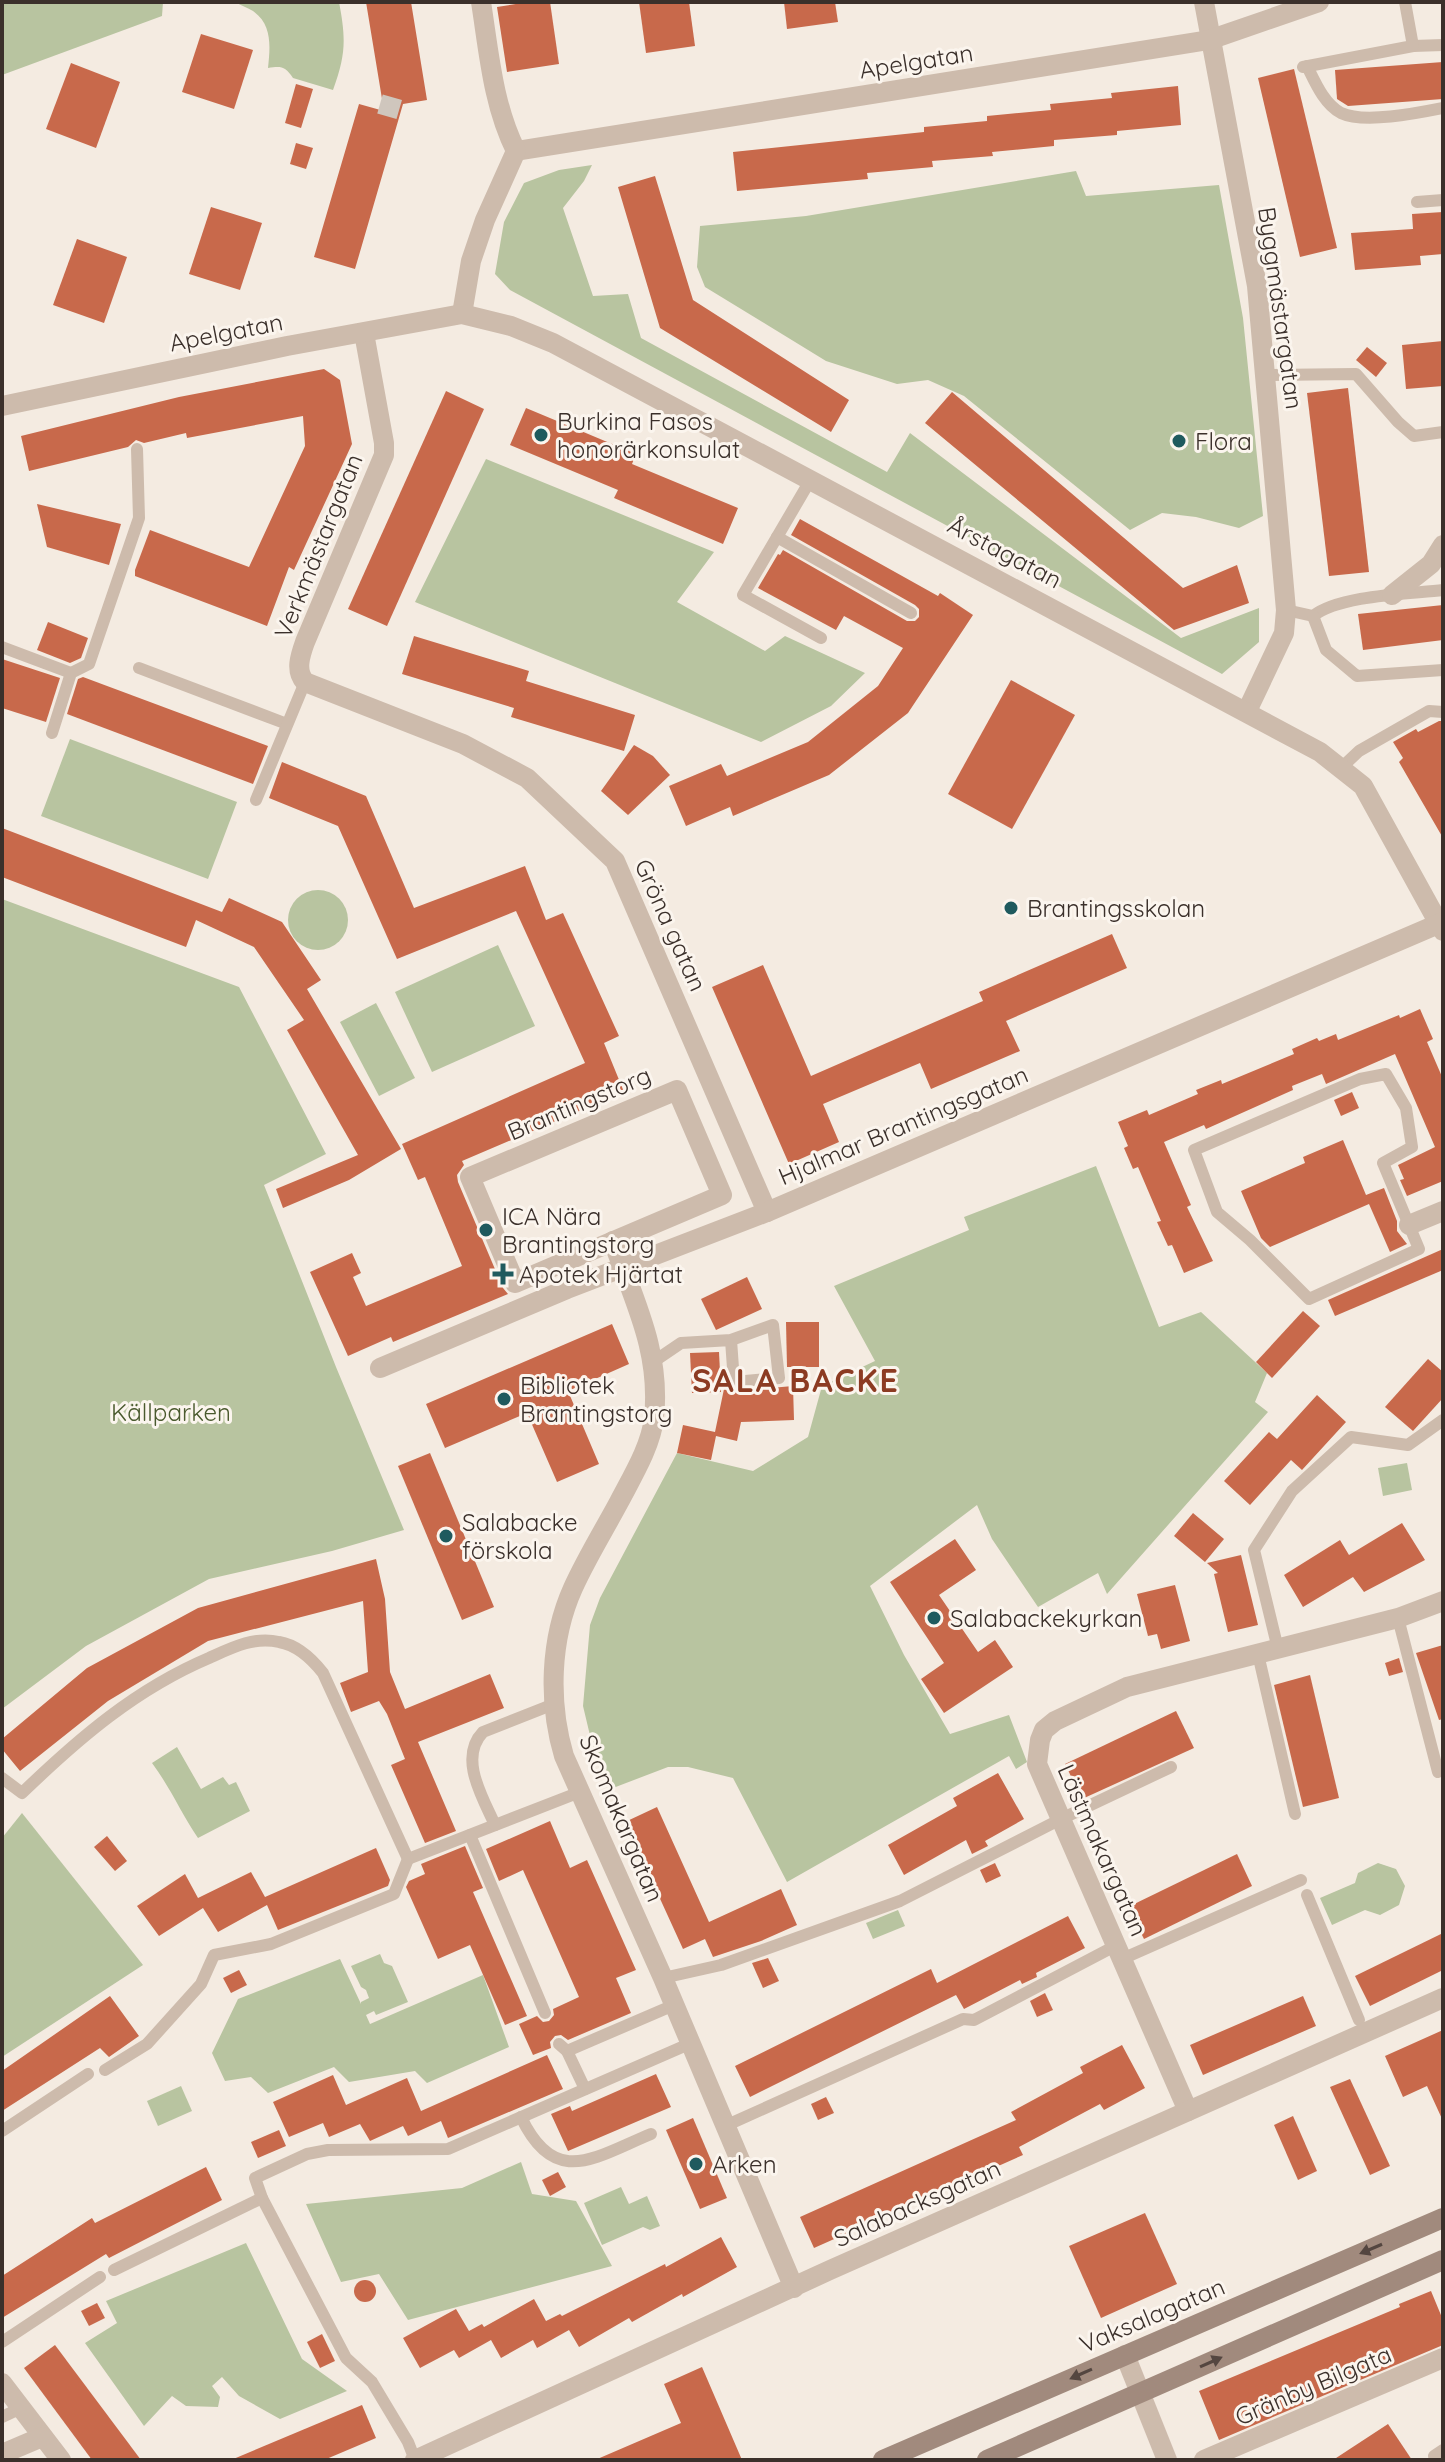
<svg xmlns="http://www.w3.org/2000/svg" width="1445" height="2462" viewBox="0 0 1445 2462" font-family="Quicksand,sans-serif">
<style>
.green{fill:#b8c4a0}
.building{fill:#c8694b}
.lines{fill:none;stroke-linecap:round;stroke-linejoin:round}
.street-tunnel{stroke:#cfc6bd;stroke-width:20;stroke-dasharray:20 10;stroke-linecap:butt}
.lane{stroke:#cdbbac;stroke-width:12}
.street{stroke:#cdbbac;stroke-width:20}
.secondary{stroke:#a18a7d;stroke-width:20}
.oneway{fill:#544640}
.poi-dot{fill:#1f5a5e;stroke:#fbf5ee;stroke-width:3}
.labels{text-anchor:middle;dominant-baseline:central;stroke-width:6;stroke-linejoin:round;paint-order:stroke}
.street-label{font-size:24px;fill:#3b302b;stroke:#fbf5ee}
.poi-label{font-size:24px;fill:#3b302b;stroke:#fbf5ee;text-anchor:start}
.park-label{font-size:24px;fill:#4a5a2e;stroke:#fbf5ee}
.district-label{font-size:32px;font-weight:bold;letter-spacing:2px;fill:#8c3b22;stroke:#fbf5ee}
</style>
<rect width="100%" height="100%" fill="#f4ebe1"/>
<g class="green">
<polygon points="2,2 163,2 162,16 2,75"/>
<path d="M235 2H339C346 39 346 54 333 90L293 78C285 66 281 66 268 68 270 48 273 25 253 11 248 8 240 5 235 2Z"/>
<polygon points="592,165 584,181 563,208 593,296 628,294 641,338 887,472 910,433 1181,638 1259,608 1259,642 1222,674 510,290 495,274 504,222 524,183 559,170"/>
<polygon points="1076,171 1086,196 1219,185 1243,318 1263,516 1239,528 1196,517 1162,513 1130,530 964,396 928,380 897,384 826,361 705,287 697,267 700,226 806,216"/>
<polygon points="486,459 714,552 677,602 765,651 785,636 865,673 831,706 761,742 415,602"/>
<polygon points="70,739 237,802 208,879 41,816"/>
<circle cx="318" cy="920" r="30"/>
<polygon points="2,899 239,987 326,1154 264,1185 336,1367 404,1530 332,1551 209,1579 86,1646 2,1709"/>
<polygon points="498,945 535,1026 432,1072 395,992"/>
<polygon points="376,1003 415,1078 379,1096 340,1022"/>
<polygon points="1096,1166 1159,1327 1201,1312 1267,1373 1255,1402 1268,1412 1107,1594 1098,1573 1038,1607 992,1539 977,1505 870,1586 904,1655 950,1734 1009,1715 1027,1762 1016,1769 1009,1756 787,1882 733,1778 688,1767 668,1767 613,1788 593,1748 583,1706 590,1625 600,1598 677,1453 753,1471 808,1437 822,1386 875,1361 834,1286 969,1230 964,1217"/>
<polygon points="1407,1463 1412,1490 1383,1496 1378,1468"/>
<path d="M177 1747 201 1789 223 1777 229 1785 236 1782 250 1811 198 1838C181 1813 170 1787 152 1763Z"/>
<polygon points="22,1813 143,1965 2,2057 2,1838"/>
<polygon points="1378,1863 1396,1869 1405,1886 1399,1905 1380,1915 1365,1910 1332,1925 1320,1898 1355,1883 1358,1873"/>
<polygon points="898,1910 905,1926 873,1939 866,1923"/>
<polygon points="380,1954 384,1963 392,1966 408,2002 376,2015 374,2011 366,2015 370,2024 483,1975 509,2047 427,2083 415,2071 349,2082 334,2067 268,2093 251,2077 225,2081 212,2053 238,1999 340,1959 361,2004 361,2002 369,1998 366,1990 361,1987 351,1966"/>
<polygon points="181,2086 192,2111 158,2126 147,2101"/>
<polygon points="521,2162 532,2194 576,2201 612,2266 408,2320 379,2274 341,2282 306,2204 462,2188"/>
<polygon points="621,2187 629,2204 647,2196 660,2226 650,2230 643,2227 602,2245 584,2203"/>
<polygon points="246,2243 302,2359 347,2391 280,2419 239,2396 222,2377 212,2386 220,2397 218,2407 186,2406 172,2396 144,2426 85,2343 117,2323 106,2301"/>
</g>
<g class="building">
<polygon points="366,2 411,2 427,100 403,104 355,269 314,257 359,104 384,111"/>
<polygon points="528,2 550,2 559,64 507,72 497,7"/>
<polygon points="639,2 689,2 695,46 646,53"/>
<polygon points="784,2 835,2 838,22 787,29"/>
<polygon points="201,34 253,50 234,109 182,92"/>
<polygon points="1443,62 1443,99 1348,106 1337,99 1335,70"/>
<polygon points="71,63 120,82 96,148 46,129"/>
<polygon points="1294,69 1337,248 1300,257 1258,78"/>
<polygon points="296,84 313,89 301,128 285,123"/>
<polygon points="1178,86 1181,125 1117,131 1117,135 1054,140 1054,146 992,152 993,156 932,161 933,167 867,173 868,179 737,191 733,152 924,132 924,127 987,121 987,116 1051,110 1050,104 1112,98 1111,93"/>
<polygon points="296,143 313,148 306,169 290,164"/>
<polygon points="655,176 693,300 849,400 831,432 660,328 618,187"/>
<polygon points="211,207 262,223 240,290 189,274"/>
<polygon points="1443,212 1443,254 1420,256 1421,265 1355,270 1351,233 1413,229 1412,214"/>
<polygon points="77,239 127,257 104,323 53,305"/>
<polygon points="1443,341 1443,386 1406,389 1402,345"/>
<polygon points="1367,347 1387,363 1376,377 1356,360"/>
<polygon points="324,369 340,380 352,444 294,570 289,567 267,626 135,576 135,570 150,530 249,567 305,446 303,416 187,438 186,433 144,443 136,440 128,447 29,471 21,436 179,397"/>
<polygon points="1348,388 1369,572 1329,576 1307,393"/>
<polygon points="446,391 484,409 387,626 348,609"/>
<polygon points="952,392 1183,588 1237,565 1249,603 1174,630 925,423"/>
<polygon points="526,408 636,454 632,464 738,508 723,544 614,498 618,490 510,445"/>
<polygon points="37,504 121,524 109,565 47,547"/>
<polygon points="800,519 938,596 940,593 973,615 908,713 829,775 733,816 730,807 686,826 669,786 721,764 727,776 808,742 878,686 903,648 844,616 836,630 758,588 778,554 780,555 783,550 907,621 915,621 919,617 919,609 915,605 791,535"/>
<polygon points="1443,605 1443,640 1363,650 1358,614"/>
<polygon points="48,622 88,638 81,658 70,663 37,650"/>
<polygon points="414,636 529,671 526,681 635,715 624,751 511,717 514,708 402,674"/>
<polygon points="2,659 60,678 46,722 2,708"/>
<polygon points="83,677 268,746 253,784 67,714 78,679"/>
<polygon points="1011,680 1075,715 1012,829 948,794"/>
<polygon points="1439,721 1443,721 1443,838 1399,762 1403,758 1393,742 1416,729 1418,732"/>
<polygon points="634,745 653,756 670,775 628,815 601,791"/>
<polygon points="282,762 366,796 414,908 525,866 546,920 563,913 619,1036 604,1043 624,1092 462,1161 464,1165 457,1175 458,1182 503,1288 508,1294 393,1342 391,1337 348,1356 310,1272 352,1253 361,1273 353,1277 366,1306 462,1266 425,1177 418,1180 402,1144 585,1063 516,911 397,959 338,826 269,798"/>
<polygon points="2,828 222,912 229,898 282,922 321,980 307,989 401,1149 349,1180 283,1208 276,1189 358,1155 287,1030 304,1020 254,947 196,920 186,947 2,877"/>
<polygon points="1112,934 1127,968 1006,1021 1020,1051 931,1089 920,1063 823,1104 839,1142 789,1164 712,987 763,965 811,1076 983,1001 979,992"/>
<polygon points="1420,1009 1433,1039 1427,1042 1443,1079 1443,1181 1407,1196 1400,1180 1404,1179 1398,1165 1435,1147 1395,1054 1326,1084 1322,1074 1292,1086 1293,1090 1206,1129 1204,1125 1164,1142 1191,1205 1187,1207 1213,1261 1184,1273 1172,1245 1168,1246 1157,1222 1161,1221 1138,1167 1133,1169 1124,1148 1128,1146 1118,1122 1147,1110 1149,1115 1198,1094 1196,1090 1221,1080 1222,1084 1294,1054 1292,1049 1317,1038 1319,1041 1336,1034 1338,1040 1399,1015 1400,1018"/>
<polygon points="1352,1092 1359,1108 1341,1116 1334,1100"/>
<polygon points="1343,1140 1366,1195 1384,1188 1397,1221 1397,1231 1407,1244 1390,1252 1369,1204 1270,1247 1261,1238 1241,1191 1305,1163 1303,1157"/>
<polygon points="1443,1249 1443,1270 1335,1316 1328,1300"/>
<polygon points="747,1277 762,1309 716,1330 701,1299"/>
<polygon points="1303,1311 1320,1326 1272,1378 1256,1362"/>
<polygon points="786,1322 819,1322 819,1367 787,1367"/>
<polygon points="612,1324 629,1364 568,1391 599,1464 557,1482 527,1413 445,1448 426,1404"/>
<polygon points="719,1352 721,1392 692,1393 690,1353"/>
<polygon points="1428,1359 1443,1372 1443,1398 1413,1431 1385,1407"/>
<polygon points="793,1386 794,1420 741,1422 737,1441 716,1436 711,1460 677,1453 683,1425 715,1432 724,1389 735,1391"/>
<polygon points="1317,1395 1346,1422 1302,1470 1291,1460 1250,1505 1224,1481 1269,1432 1277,1439"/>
<polygon points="430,1453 494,1607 462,1620 398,1466"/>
<polygon points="1193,1513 1224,1539 1205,1562 1174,1536"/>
<polygon points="1402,1523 1425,1560 1364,1592 1353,1577 1303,1607 1284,1575 1340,1540 1349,1555"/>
<polygon points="955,1539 976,1570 939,1595 978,1652 995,1640 1013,1667 944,1713 921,1679 944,1663 890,1582"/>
<polygon points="1241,1555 1258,1625 1228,1632 1214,1574 1218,1573 1207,1563"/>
<polygon points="376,1559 385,1599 390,1672 405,1709 490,1674 504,1708 418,1742 456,1831 425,1843 391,1765 405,1759 387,1714 379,1701 351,1712 340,1683 368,1672 363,1601 208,1641 108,1701 20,1771 2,1749 2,1739 87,1668 198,1608"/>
<polygon points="1175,1585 1190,1641 1161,1649 1157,1634 1148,1636 1137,1594"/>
<polygon points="1443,1645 1443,1719 1439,1720 1416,1653"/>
<polygon points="1399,1658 1403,1672 1389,1676 1385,1663"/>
<polygon points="1310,1675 1339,1798 1303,1807 1274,1685"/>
<polygon points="1176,1711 1194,1748 1082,1799 1065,1764"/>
<polygon points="998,1773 1024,1819 985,1841 988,1846 972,1854 966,1840 904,1875 888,1845 957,1806 953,1798"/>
<polygon points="657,1807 709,1922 781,1889 797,1925 761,1941 713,1957 705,1939 683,1949 625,1822"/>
<polygon points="550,1821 570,1868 587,1860 636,1970 616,1978 631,2013 568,2040 561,2035 555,2036 550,2042 551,2048 533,2055 519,2024 537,2016 543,2022 549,2021 554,2015 553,2009 579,1997 523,1870 499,1881 486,1849"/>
<polygon points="107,1836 127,1861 115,1871 94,1847"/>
<polygon points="465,1846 483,1888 473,1892 527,2016 505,2025 470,1945 438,1959 406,1887 409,1881 425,1874 421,1864"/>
<polygon points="376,1848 390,1880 388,1886 278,1930 267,1905 218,1932 203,1908 159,1936 137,1906 185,1874 198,1898 251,1872 265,1897"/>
<polygon points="1237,1854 1252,1886 1144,1939 1128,1907"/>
<polygon points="995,1863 1001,1876 986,1883 980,1870"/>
<polygon points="1068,1916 1085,1948 1036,1973 1037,1977 1022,1984 1020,1980 964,2009 956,1995 750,2097 735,2066 931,1969 937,1983"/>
<polygon points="1443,1933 1443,1970 1370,2006 1355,1976"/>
<polygon points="768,1958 779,1981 763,1988 752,1963"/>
<polygon points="239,1970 247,1985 231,1993 223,1978"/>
<polygon points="1045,1993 1053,2010 1037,2017 1030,2001"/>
<polygon points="110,1996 139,2036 109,2057 100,2048 2,2111 2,2071"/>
<polygon points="1303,1996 1316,2026 1203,2075 1190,2045"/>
<polygon points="1443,2030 1443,2121 1427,2086 1403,2097 1385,2056"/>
<polygon points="1122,2045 1145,2088 1104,2110 1100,2104 1019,2147 1023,2155 814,2248 800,2217 1016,2120 1011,2112 1083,2073 1080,2067"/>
<polygon points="547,2055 563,2089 448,2138 441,2121 408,2136 403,2126 370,2141 360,2124 329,2137 323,2123 289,2137 273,2102 333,2075 346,2105 407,2078 421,2111"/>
<polygon points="656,2074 671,2107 568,2151 551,2114 570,2106 572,2111"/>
<polygon points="1350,2079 1390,2166 1370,2175 1330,2087"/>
<polygon points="826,2097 834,2113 818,2120 811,2104"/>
<polygon points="1293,2116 1317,2171 1298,2180 1274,2125"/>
<polygon points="693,2118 727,2198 700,2209 666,2130"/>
<polygon points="279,2130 286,2146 258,2158 251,2142"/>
<polygon points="206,2167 222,2200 109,2258 106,2254 2,2318 2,2276 92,2218 95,2223"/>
<polygon points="558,2172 566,2187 550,2196 542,2180"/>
<polygon points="1145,2213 1177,2284 1101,2318 1069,2246"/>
<polygon points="721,2237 737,2267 683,2297 682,2294 632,2322 629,2318 579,2347 569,2330 537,2348 533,2340 501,2358 491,2340 459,2358 454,2350 420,2368 403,2338 456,2309 469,2331 482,2324 484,2327 534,2299 546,2321 560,2314 562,2316 665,2264 666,2267"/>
<circle cx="365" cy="2291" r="11"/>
<polygon points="1431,2291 1443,2320 1443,2345 1219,2440 1199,2391 1400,2307 1399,2304"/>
<polygon points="97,2303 105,2318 89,2326 81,2311"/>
<polygon points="322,2334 335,2361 320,2368 307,2342"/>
<polygon points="55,2345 141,2460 92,2460 24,2368"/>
<polygon points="702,2367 742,2460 595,2460 681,2423 664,2384"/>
<polygon points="362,2405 376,2438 324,2460 231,2460"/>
<polygon points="1388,2424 1412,2460 1333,2460"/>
</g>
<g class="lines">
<polyline class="street-tunnel" points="380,104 401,110"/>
<g class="lane">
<polyline points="1413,46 1443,45"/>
<path d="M1307 66C1315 82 1324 104 1341 113 1364 124 1418 113 1443 108"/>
<polyline points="1303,67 1413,46 1405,2"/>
<polyline points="1417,202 1443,200"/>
<polyline points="1265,375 1356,374 1398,422 1414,436 1443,432"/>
<polyline points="811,479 743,595 821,638"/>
<polyline points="777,537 911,613"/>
<path d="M1286 610 1313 616C1340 595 1408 594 1443 590"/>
<polyline points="1313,616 1326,650 1357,676 1443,670"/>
<polyline points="2,647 71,673"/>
<polyline points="139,668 287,724"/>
<polyline points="52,733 71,673 89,664 139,518 137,449"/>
<polyline points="1342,767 1359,751 1429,711 1443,712"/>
<polyline points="256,800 305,682"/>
<polygon points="1386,1074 1406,1108 1412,1147 1383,1163 1419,1249 1309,1299 1250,1240 1217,1212 1194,1150 1360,1079"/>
<polyline points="653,1362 681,1343 731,1340 773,1325 779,1378 734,1382 731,1340"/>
<polyline points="1398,1618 1438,1772"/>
<polyline points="1278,1649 1254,1550 1292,1491 1351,1437 1408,1445 1443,1420"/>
<polyline points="1258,1654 1295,1814"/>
<path d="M2 1778 22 1793C79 1738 136 1689 209 1658 231 1648 254 1636 279 1642 297 1645 312 1659 323 1673L408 1859 580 1792"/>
<path d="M495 1825C483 1798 458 1758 483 1732L554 1704"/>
<polyline points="470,1835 545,2013"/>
<polyline points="1307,1895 1359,2020"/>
<polyline points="1122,1959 1301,1880"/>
<polyline points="663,1978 721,1965 900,1901 1061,1819 1171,1767"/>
<polyline points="559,2044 567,2051 585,2089"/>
<polyline points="567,2051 674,2005"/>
<polyline points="105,2070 147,2044 201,1984 214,1955 271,1944 394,1894 408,1859"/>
<path d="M521 2117C555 2189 595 2157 651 2134"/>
<polyline points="725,2126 963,2019 974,2020 1117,1945"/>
<polyline points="2,2131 88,2074"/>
<polyline points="114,2270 262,2198"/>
<polyline points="2,2342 100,2277"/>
<polyline points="2,2417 21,2408"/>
<polyline points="1434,2456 1443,2450"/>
<polyline points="415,2460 408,2442 372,2382 346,2358 262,2198 255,2178 307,2154 328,2150 448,2149 689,2044"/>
</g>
<g class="street">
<polyline points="1204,2 1257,286 1286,610 1284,633 1247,711"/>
<polyline points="516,151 1209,40 1319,2"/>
<path d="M462 314 471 261 485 220 516 151C493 105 489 53 481 2"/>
<path d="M364 333 384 443V455L305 642C300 656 295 671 305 682L463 744 527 778 615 861 767 1212"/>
<polyline points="2,406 287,346 462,314 511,326 553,343 1320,752 1363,786 1443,931"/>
<polyline points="1392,595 1431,564 1443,545"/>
<polygon points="677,1090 722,1195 515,1283 470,1177"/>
<polyline points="1409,1225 1443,1211"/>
<path d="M613 1241C634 1301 661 1351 654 1418 651 1446 632 1477 619 1502 604 1530 586 1559 573 1588 550 1639 548 1702 564 1756L663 1978 794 2288"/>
<polyline points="380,1368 567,1289 767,1212 1443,922"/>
<polyline points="1188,2111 1037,1764 1040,1740 1044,1730 1055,1721 1127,1687 1398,1618 1443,1601"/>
<polyline points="1125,2355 1167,2460"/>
<polyline points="2,2383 61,2460"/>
<polyline points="2,2454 42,2437"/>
<polyline points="415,2460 830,2270 1443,1998"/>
<polyline points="1204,2460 1443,2358"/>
</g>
<g class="secondary">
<polyline points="883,2460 1443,2218"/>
<polyline points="987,2460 1443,2260"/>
</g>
</g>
<defs><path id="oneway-solid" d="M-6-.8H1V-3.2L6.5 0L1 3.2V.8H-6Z" transform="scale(2)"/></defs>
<g class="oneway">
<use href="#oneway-solid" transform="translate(1371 2249) rotate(157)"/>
<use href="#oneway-solid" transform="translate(1211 2362) rotate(-24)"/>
<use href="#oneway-solid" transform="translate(1081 2374) rotate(156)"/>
</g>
<g class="poi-dot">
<circle cx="541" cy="435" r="8"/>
<circle cx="1179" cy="441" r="8"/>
<circle cx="1011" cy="908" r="8"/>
<circle cx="486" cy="1230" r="8"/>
<path d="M499 1262h8v8h8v8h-8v8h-8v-8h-8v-8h8z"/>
<circle cx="504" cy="1399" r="8"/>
<circle cx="446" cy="1536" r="8"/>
<circle cx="934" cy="1618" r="8"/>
<circle cx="696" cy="2164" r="8"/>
</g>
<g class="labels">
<g class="street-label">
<text transform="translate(916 61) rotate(-9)">Apelgatan</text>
<text transform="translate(1281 308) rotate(82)">Byggmästargatan</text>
<text transform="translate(226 332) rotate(-11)">Apelgatan</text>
<text transform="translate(318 546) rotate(-68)">Verkmästargatan</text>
<text transform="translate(1005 552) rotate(28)">Årstagatan</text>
<text transform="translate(671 925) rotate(66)">Gröna gatan</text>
<text transform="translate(579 1103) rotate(-23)">Brantingstorg</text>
<text transform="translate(903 1125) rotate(-23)">Hjalmar Brantingsgatan</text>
<text transform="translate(622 1818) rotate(67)">Skomakargatan</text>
<text transform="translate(1103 1850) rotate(66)">Lästmakargatan</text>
<text transform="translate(917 2203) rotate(-24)">Salabacksgatan</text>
<text transform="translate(1152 2315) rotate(-23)">Vaksalagatan</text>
<text transform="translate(1313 2385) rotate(-23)">Gränby Bilgata</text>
</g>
<g class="poi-label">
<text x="557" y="421">Burkina Fasos<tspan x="557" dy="28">honorärkonsulat</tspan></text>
<text x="1195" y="441">Flora</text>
<text x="1027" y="908">Brantingsskolan</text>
<text x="502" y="1216">ICA Nära<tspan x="502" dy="28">Brantingstorg</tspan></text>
<text x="519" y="1274">Apotek Hjärtat</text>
<text x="520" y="1385">Bibliotek<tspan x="520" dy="28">Brantingstorg</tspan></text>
<text x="462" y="1522">Salabacke<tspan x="462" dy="28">förskola</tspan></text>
<text x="950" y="1618">Salabackekyrkan</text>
<text x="712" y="2164">Arken</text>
</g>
<g class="park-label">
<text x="171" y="1412">Källparken</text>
</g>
<g class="district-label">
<text x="796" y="1380">SALA BACKE</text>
</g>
</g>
<rect width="1445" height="2462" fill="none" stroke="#3b302b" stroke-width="8"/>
</svg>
